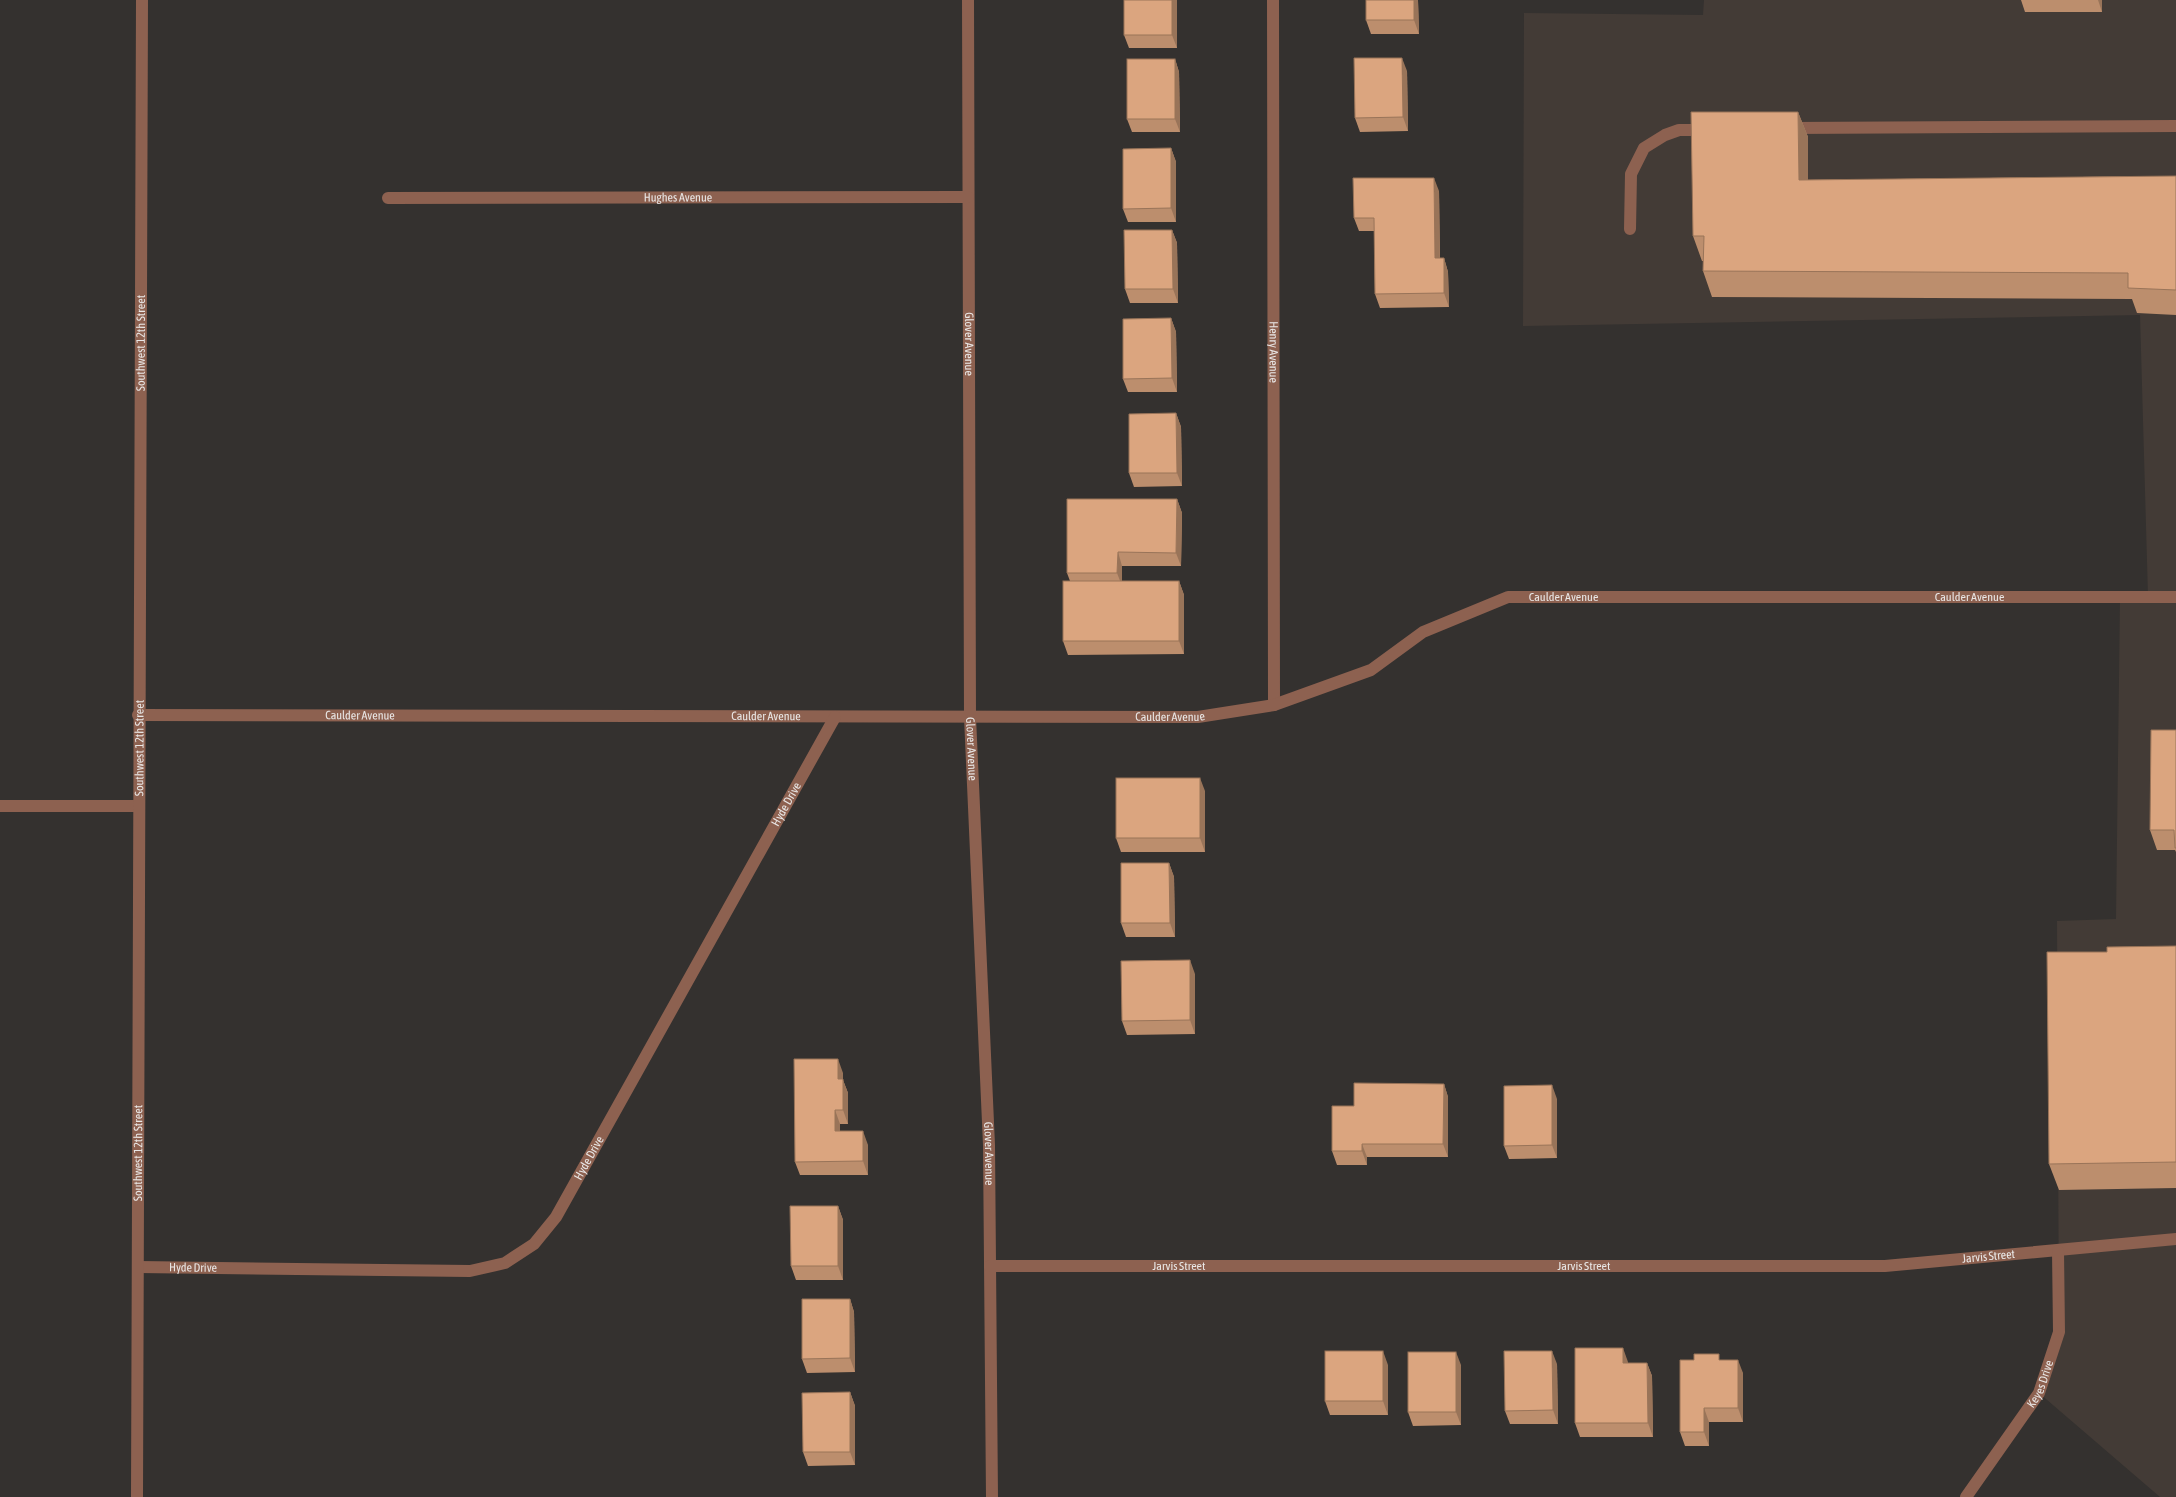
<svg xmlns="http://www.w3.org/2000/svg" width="2176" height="1497" viewBox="0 0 2176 1497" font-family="'Asap Condensed',sans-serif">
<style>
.built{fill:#433b36}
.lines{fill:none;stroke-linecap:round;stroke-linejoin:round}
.service{stroke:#8d6150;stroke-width:12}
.minor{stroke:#8d6150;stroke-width:12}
.wall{fill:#bc8e6d}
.shaded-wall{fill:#997459}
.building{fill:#dba57f;stroke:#997459}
.labels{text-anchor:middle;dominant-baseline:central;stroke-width:5;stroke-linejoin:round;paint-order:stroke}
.street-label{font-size:12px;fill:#e9e7e6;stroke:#34312f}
</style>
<rect width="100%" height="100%" fill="#34312f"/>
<polygon class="built" points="1704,0 2176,0 2176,1497 2160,1497 2039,1393 2059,1332 2057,921 2116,919 2120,597 2148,596 2140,315 1523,326 1524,13 1703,15"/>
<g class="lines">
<g class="service">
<polyline points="1789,128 2176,126"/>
<polyline points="1630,229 1631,174 1644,148 1665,135 1679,130 1709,130"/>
</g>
<g class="minor">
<path id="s1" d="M968 0 970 717 989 1145 992 1497"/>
<path id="s2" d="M1273 0 1274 705"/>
<path id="s3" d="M388 198 968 197"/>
<path id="s4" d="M138 715 1198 717 1274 705 1371 670 1423 632 1508 597H2176"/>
<polyline points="0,806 138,806"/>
<path id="s5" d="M990 1266H1885L2176 1239"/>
<path id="s6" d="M138 1267 470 1271 505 1263 534 1244 556 1217 835 717"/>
<path id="s7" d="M137 1497 142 0"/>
<path id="s8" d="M1966 1497 2039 1393 2059 1332 2058 1251"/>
</g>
</g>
<g class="wall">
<polygon points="1177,0 1177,48 1129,48 1124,35"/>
<polygon points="1418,0 1419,34 1371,34 1366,20"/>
<polygon points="2021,0 2102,0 2102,12 2025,12"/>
<polygon points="1175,59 1179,72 1180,132 1132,132 1127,119"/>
<polygon points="1407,71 1408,131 1360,132 1355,118"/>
<polygon points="1798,112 1808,137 1808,180 2176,176 2176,315 2137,313 2132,299 1712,297 1703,271 1703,261 1702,261 1693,236"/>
<polygon points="1171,148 1176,162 1176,222 1128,222 1123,209"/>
<polygon points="1439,191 1440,258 1444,258 1448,272 1449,307 1380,308 1375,294 1374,231 1359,231 1354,218"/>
<polygon points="1172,230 1177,243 1178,303 1130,303 1125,289"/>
<polygon points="1171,318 1176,332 1177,392 1128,392 1123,379"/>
<polygon points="1176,413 1181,427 1182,486 1134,487 1129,473"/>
<polygon points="1177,499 1182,513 1181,566 1122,566 1122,581 1179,581 1184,595 1184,654 1068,655 1063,641 1070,581 1067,573"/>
<polygon points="2176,730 2176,852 2175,850 2157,850 2150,830"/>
<polygon points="1205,791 1205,852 1121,852 1116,838"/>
<polygon points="1169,863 1174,877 1175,937 1126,937 1121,923"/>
<polygon points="2176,946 2176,1188 2059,1190 2049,1164 2107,952"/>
<polygon points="1195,974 1195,1034 1127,1035 1122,1021"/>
<polygon points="843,1073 843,1080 848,1093 848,1124 840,1124 840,1131 868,1145 868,1175 800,1175 795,1162"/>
<polygon points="1444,1084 1448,1097 1448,1157 1367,1157 1367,1165 1337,1165 1332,1151"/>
<polygon points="1557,1099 1557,1158 1509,1159 1504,1146"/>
<polygon points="838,1206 843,1220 843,1280 796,1280 791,1266"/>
<polygon points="850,1299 854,1312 855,1372 807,1373 802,1359"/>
<polygon points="1694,1360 1721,1360 1743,1373 1743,1422 1709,1422 1709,1446 1685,1446 1680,1432"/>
<polygon points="1628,1362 1628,1363 1647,1363 1652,1376 1653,1437 1580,1437 1575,1423"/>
<polygon points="1557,1364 1558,1424 1510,1424 1505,1411"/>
<polygon points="1388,1365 1388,1415 1330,1415 1325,1401"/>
<polygon points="1461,1365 1461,1425 1413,1426 1408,1412"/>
<polygon points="850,1392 855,1406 855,1465 808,1466 803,1452"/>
</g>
<g class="shaded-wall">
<polygon points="1172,0 1177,0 1177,48 1172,35"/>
<polygon points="1414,0 1418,0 1419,34 1414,20"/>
<polygon points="2098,0 2102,0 2102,12"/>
<polygon points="1402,58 1407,71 1408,131 1403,117"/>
<polygon points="1175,59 1179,72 1180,132 1175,119"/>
<polygon points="1798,112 1808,137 1808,205 1799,180"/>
<polygon points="1171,148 1176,162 1176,222 1171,208"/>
<polygon points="1434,178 1439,191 1440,272 1435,258"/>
<polygon points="1172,230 1177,243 1178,303 1173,289"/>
<polygon points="1444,258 1448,272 1449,307 1444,293"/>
<polygon points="1171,318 1176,332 1177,392 1172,378"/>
<polygon points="1176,413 1181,427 1182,486 1177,473"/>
<polygon points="1177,499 1182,513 1181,566 1176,553"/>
<polygon points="1118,552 1122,566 1122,586 1117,573"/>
<polygon points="1179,581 1184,595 1184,654 1179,641"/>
<polygon points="1200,778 1205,791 1205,852 1200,838"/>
<polygon points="1169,863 1174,877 1175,937 1170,923"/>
<polygon points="1190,960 1195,974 1195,1034 1190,1020"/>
<polygon points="838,1059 843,1073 843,1080 848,1093 848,1124 843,1110 838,1079"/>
<polygon points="1444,1084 1448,1097 1448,1157 1443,1144"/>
<polygon points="1552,1085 1557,1099 1557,1158 1552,1145"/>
<polygon points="835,1110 840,1124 840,1145 835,1131"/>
<polygon points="863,1131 868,1145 868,1175 863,1161"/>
<polygon points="1362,1144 1367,1157 1367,1165 1362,1151"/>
<polygon points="838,1206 843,1220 843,1280 838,1266"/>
<polygon points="850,1299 854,1312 855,1372 850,1358"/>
<polygon points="1623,1348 1628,1362 1628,1376 1623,1363"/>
<polygon points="1383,1351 1388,1365 1388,1415 1383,1401"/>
<polygon points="1552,1351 1557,1364 1558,1424 1553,1410"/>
<polygon points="1456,1352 1461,1365 1461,1425 1456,1412"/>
<polygon points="1738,1360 1743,1373 1743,1422 1738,1408"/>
<polygon points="1647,1363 1652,1376 1653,1437 1648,1423"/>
<polygon points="850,1392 855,1406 855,1465 850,1452"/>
<polygon points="1704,1408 1709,1422 1709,1446 1704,1432"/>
</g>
<g class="building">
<rect x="1124" y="0" width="48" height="35"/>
<rect x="1366" y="0" width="48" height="20"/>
<polygon points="1354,58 1402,58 1403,117 1355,118"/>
<rect x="1127" y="59" width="48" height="60"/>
<polygon points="1691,112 1798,112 1799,180 2176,176 2176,290 2128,288 2128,273 1703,271 1704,236 1693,236"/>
<polygon points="1171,148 1171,208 1123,209 1123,149"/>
<polygon points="1353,178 1434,178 1435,258 1444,258 1444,293 1375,294 1374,218 1354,218"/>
<polygon points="1124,230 1172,230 1173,289 1125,289"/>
<polygon points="1171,318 1172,378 1123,379 1123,319"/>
<polygon points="1176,413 1177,473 1129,473 1129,414"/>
<polygon points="1067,499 1177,499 1176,553 1118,552 1117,573 1067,573"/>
<rect x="1063" y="581" width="116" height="60"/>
<polygon points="2151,730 2176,730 2176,848 2175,848 2174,830 2150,830"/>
<rect x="1116" y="778" width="84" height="60"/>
<polygon points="1121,863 1169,863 1170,923 1121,923"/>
<polygon points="2176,946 2176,1162 2049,1164 2047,952 2107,952 2107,947"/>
<polygon points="1190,960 1190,1020 1122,1021 1121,961"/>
<polygon points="794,1059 838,1059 838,1079 843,1079 843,1110 835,1110 835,1131 863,1131 863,1161 795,1162"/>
<polygon points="1354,1083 1444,1084 1443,1144 1362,1144 1362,1151 1332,1151 1332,1106 1354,1106"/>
<polygon points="1552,1085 1552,1145 1504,1146 1504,1086"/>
<polygon points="790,1206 838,1206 838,1266 791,1266"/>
<polygon points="802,1299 850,1299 850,1358 802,1359"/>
<polygon points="1575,1348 1623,1348 1623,1363 1647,1363 1648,1423 1575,1423"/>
<rect x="1325" y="1351" width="58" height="50"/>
<polygon points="1504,1351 1552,1351 1553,1410 1505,1411"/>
<rect x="1408" y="1352" width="48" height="60"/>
<polygon points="1694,1354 1719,1354 1719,1360 1738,1360 1738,1408 1704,1408 1704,1432 1680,1432 1680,1360 1694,1360"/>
<polygon points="850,1392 850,1452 803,1452 802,1393"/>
</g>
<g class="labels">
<g class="street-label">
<text stroke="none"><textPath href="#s3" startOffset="290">Hughes Avenue</textPath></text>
<text stroke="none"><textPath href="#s7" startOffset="1154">Southwest 12th Street</textPath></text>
<text stroke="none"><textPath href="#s1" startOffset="344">Glover Avenue</textPath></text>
<text stroke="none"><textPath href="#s2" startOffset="352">Henry Avenue</textPath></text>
<text stroke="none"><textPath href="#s4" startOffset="1452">Caulder Avenue</textPath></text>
<text stroke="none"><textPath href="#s4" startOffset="1858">Caulder Avenue</textPath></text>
<text stroke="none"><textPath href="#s4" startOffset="222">Caulder Avenue</textPath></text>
<text stroke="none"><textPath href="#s4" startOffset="628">Caulder Avenue</textPath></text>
<text stroke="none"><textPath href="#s4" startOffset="1032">Caulder Avenue</textPath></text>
<text stroke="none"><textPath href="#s7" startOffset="749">Southwest 12th Street</textPath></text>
<text stroke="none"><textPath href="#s1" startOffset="749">Glover Avenue</textPath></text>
<text stroke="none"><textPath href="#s6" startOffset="910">Hyde Drive</textPath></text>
<text stroke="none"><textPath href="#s7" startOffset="344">Southwest 12th Street</textPath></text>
<text stroke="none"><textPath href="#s1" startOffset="1154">Glover Avenue</textPath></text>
<text stroke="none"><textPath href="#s6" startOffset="505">Hyde Drive</textPath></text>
<text stroke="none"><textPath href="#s5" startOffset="999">Jarvis Street</textPath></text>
<text stroke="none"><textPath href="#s5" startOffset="189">Jarvis Street</textPath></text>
<text stroke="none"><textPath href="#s5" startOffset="594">Jarvis Street</textPath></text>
<text stroke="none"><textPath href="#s6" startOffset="55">Hyde Drive</textPath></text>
<text stroke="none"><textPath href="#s8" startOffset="136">Keyes Drive</textPath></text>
</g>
</g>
</svg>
